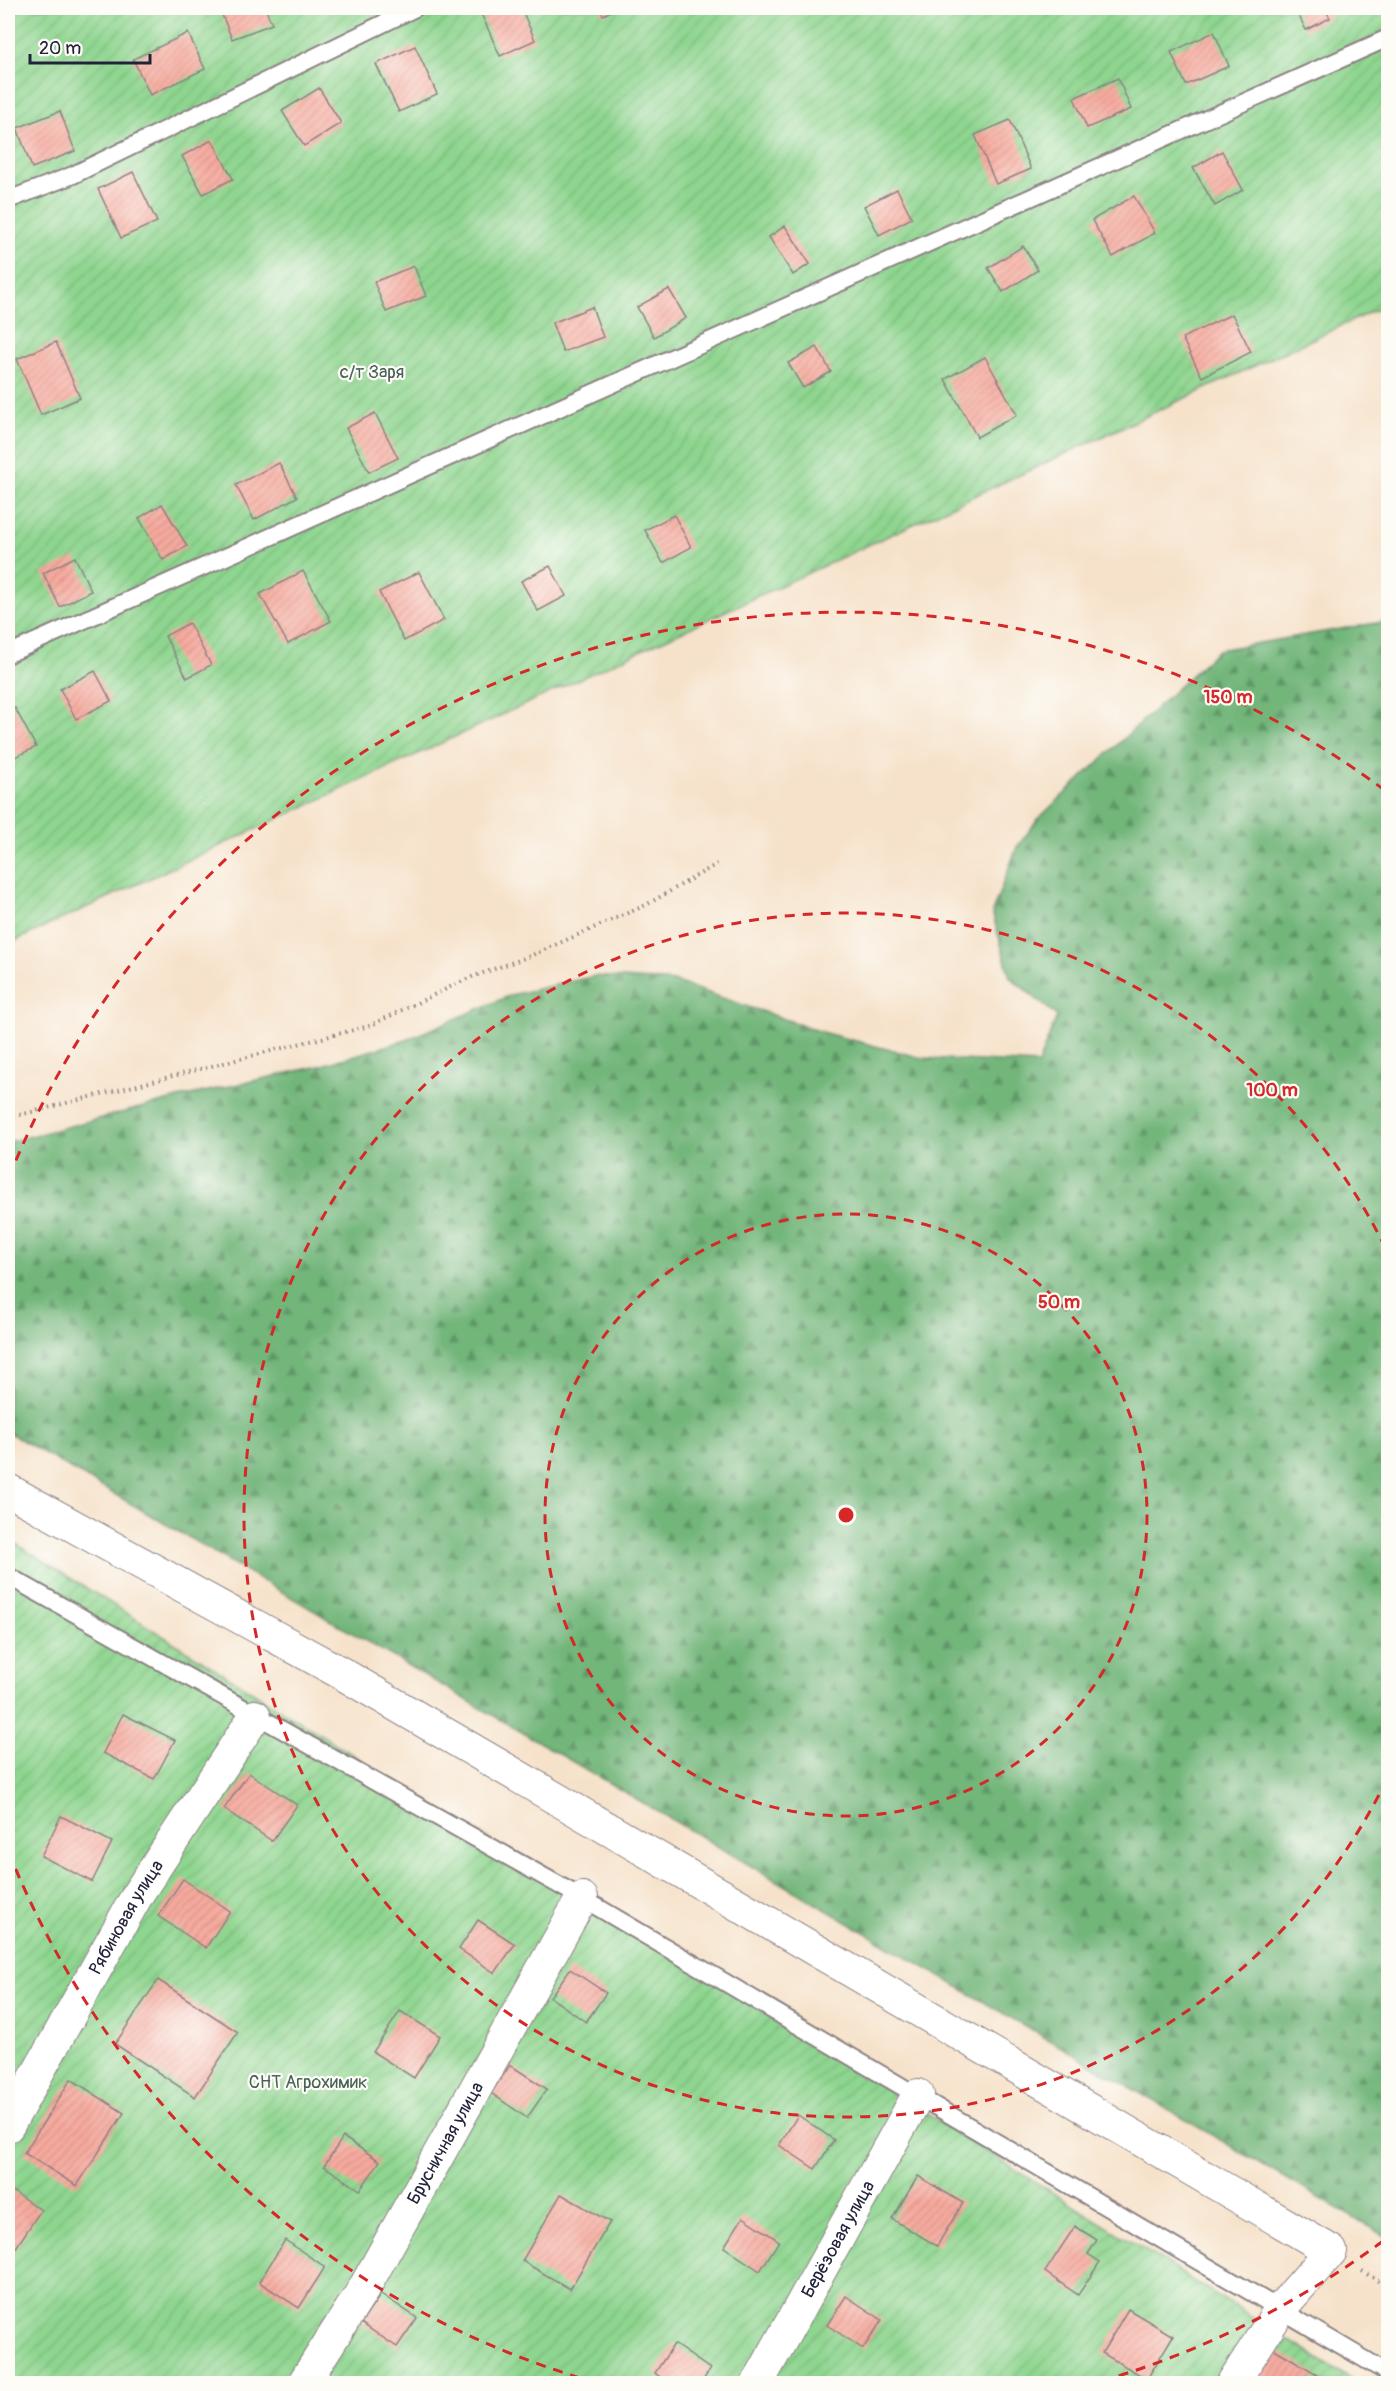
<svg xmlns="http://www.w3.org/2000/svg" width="1396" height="2391" viewBox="0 0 1396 2391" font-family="Pangolin,sans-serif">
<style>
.forest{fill:url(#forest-firs);stroke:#4a6c5a;stroke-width:1.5}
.garden{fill:url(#garden-furrows);stroke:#587c65;stroke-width:1.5}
.building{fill:url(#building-hatch)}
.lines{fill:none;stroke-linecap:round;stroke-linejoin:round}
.service-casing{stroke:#8c8282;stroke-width:20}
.minor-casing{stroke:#8c8282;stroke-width:34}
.path{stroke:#8c8282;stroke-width:4;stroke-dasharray:1.5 4.5;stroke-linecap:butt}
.service{stroke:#fff;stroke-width:16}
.minor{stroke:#fff;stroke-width:32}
.ring{fill:none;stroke:#d62828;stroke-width:3;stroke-dasharray:10 8}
.labels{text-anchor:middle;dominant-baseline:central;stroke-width:4.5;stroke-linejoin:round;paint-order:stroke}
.park-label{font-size:18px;fill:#486158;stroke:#fdfcf7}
.street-label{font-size:18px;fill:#22223b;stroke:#fdfcf7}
.centre{fill:#d62828;stroke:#fdfcf7;stroke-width:3}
.ring-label{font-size:18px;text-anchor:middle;font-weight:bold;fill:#d62828;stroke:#fdfcf7;stroke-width:4.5;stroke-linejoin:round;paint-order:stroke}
</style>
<defs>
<pattern id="forest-firs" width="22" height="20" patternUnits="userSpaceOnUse" patternTransform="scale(1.5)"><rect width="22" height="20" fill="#72b67a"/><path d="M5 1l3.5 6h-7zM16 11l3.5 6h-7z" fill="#5d9465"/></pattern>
<pattern id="garden-furrows" width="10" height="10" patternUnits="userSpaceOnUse" patternTransform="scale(1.5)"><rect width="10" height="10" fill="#8ed58f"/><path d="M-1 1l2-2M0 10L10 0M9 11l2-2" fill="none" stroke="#7ab77c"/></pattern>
<pattern id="building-hatch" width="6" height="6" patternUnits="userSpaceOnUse" patternTransform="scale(1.5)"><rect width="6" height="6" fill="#f7aa9e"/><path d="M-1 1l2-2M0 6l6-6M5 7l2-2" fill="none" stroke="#d39289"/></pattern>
</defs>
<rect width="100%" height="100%" fill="#fdfcf7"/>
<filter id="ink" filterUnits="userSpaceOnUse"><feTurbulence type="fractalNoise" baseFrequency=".0167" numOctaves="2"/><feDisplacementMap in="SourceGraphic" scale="12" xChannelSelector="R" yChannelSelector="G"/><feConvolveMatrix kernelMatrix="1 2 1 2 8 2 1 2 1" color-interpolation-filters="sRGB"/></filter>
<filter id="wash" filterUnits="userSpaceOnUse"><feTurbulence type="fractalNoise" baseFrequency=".008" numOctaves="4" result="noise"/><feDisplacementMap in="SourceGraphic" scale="24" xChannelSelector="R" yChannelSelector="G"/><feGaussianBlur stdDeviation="1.35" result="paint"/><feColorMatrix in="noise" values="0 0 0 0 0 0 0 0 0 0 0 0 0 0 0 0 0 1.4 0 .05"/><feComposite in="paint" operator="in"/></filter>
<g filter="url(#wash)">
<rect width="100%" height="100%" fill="#f6e2ca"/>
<polygon class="forest" points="1388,621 1388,2238 8,1432 8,1142 186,1096 319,1066 406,1040 511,995 595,976 676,982 825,1033 922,1058 1038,1064 1057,1016 1010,977 992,912 1017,847 1039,818 1218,650"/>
<g class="garden">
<polygon points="8,8 1388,8 1388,304 8,944"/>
<polygon points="8,1539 1357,2383 8,2383"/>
</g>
<g id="blocks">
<g class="building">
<polygon points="226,8 265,8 272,24 232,39 220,10"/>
<polygon points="486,8 521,8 535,40 500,56 480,11"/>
<polygon points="599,8 618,8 603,15"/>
<polygon points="1295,8 1325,8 1330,18 1306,30"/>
<polygon points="1214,32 1229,66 1186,85 1171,52"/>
<polygon points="188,33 205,69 150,95 133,59"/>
<polygon points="415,46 437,94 399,112 376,64"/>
<polygon points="1118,78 1131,109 1087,128 1074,98"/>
<polygon points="319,88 341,123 304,146 282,111"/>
<polygon points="60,111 75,151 32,168 17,128"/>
<polygon points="1010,120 1031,169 996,184 975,135"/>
<polygon points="212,140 233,179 203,194 182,156"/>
<polygon points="1222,151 1243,190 1215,206 1193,168"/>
<polygon points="133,172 157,222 121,238 98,189"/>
<polygon points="897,189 912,218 879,235 864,206"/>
<polygon points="1134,196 1155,233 1113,257 1092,220"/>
<polygon points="785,226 810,264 793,275 769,237"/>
<polygon points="1023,246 1038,270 1003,292 988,268"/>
<polygon points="414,266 426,296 386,312 374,282"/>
<polygon points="669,289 686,318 654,337 637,307"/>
<polygon points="592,307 603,337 563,352 552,323"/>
<polygon points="1232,314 1251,352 1202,377 1182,338"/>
<polygon points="56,342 80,398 41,415 17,359"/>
<polygon points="817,347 831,372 803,388 788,363"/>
<polygon points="985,357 1017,415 977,437 945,379"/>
<polygon points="375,413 398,458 369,472 346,428"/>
<polygon points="279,463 297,497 254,520 236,485"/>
<polygon points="162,504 187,546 163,560 139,518"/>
<polygon points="674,515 691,547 663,563 645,530"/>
<polygon points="75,557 91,591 60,607 43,573"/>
<polygon points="550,566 566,596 538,611 521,581"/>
<polygon points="303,571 331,621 288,644 260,594"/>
<polygon points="419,572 444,620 404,641 379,592"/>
<polygon points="189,623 211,665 187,678 165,636"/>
<polygon points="95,671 111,701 76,719 60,689"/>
<polygon points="15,708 36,747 9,760 8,756 8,712"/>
<polygon points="123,1714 175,1740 154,1779 103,1753"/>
<polygon points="249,1773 297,1805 272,1841 224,1809"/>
<polygon points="61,1816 112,1842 92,1882 41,1856"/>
<polygon points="183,1879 230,1911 206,1948 158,1916"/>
<polygon points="478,1920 515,1944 495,1973 459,1949"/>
<polygon points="570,1969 606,1993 586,2022 550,1997"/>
<polygon points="158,1980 238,2032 195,2097 115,2044"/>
<polygon points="400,2011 440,2036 414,2078 373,2052"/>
<polygon points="510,2065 547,2089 527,2118 491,2093"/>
<polygon points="71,2079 124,2113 77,2186 24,2153"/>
<polygon points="798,2115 834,2140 815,2169 779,2145"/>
<polygon points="343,2137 380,2161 360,2190 324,2166"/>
<polygon points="918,2176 963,2203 937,2246 892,2219"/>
<polygon points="8,2188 41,2210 9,2258 8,2257"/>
<polygon points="561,2194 610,2222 570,2289 522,2261"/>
<polygon points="743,2217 779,2241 760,2271 724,2247"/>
<polygon points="1075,2226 1097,2240 1088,2254 1100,2262 1078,2295 1045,2272"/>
<polygon points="285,2240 325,2267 299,2308 259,2282"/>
<polygon points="381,2294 417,2318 397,2347 361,2323"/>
<polygon points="846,2296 882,2320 863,2349 827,2325"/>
<polygon points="1128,2309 1173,2336 1147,2379 1102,2353"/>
<polygon points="674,2344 710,2369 701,2384 669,2384 655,2373"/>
<polygon points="1271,2347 1317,2374 1311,2384 1249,2384"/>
</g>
</g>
</g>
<g filter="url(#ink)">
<use href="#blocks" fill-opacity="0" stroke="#8c8282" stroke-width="1.5"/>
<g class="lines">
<defs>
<g id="service">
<polyline points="8,200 73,175 415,8"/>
<polyline points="8,654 1388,38"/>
<polyline points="8,1576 582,1898 1388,2373"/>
</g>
<g id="minor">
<polyline points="8,1490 341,1673 1331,2251 1281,2308 1232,2384"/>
<path id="s1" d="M8 2126 139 1892 255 1716"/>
<path id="s2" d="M303 2384 363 2290 582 1898"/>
<path id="s3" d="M757 2384 918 2095"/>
</g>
</defs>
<use href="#service" class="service-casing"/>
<use href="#minor" class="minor-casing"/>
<g class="path">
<polyline points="8,1118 369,1026 469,978 530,956 646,905 717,864"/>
<polyline points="1362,2271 1388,2287"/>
</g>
<use href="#service" class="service"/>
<use href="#minor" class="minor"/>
</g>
</g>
<g class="ring">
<circle cx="846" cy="1515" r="301"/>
<path d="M1387 1779A602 602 0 1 1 1387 1251"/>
<path d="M1383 2241A903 903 0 0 1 1095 2383M597 2383A903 903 0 0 1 9 1853M9 1177A903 903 0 0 1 1383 789"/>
</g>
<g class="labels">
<g class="park-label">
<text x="372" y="372">с/т Заря</text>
<text x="308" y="2082">СНТ Агрохимик</text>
</g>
<g class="street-label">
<text stroke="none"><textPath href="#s1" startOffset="240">Рябиновая улица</textPath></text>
<text stroke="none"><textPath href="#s2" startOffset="280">Брусничная улица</textPath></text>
<text stroke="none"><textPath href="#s3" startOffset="166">Берёзовая улица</textPath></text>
</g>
</g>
<circle cx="846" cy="1515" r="9" class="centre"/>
<g class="ring-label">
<text x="1228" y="703">150 m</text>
<text x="1272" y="1096">100 m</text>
<text x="1059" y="1308">50 m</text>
</g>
<rect width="1396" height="2391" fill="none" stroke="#fdfcf7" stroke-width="30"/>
<path d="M30 54v9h120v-9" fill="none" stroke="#22223b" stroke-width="3"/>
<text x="39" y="54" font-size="18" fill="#22223b" stroke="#fdfcf7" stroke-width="4.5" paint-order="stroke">20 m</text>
</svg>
